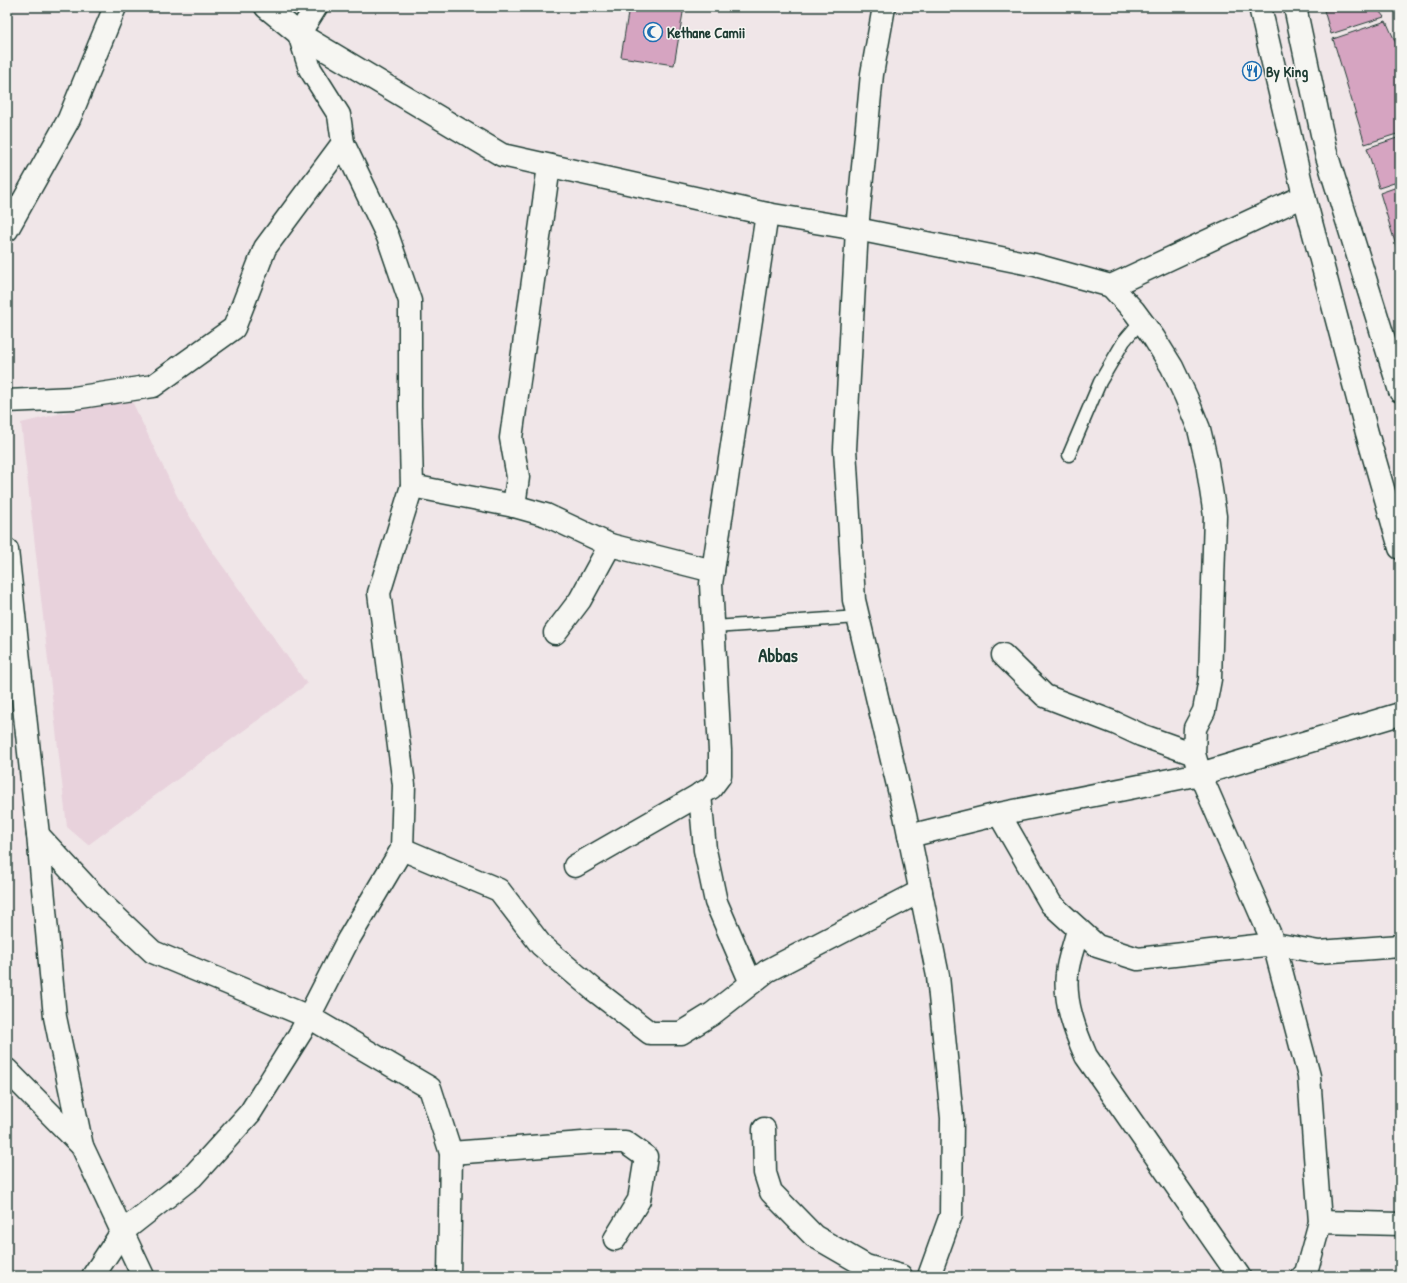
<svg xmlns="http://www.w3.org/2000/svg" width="1407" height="1283" viewBox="0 0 1407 1283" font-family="'Patrick Hand',sans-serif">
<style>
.built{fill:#e8d2dc}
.building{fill:#d6a4c1;stroke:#1f3d34}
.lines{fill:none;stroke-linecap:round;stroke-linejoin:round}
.service-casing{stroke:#1f3d34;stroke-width:15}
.minor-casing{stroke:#1f3d34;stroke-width:25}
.secondary-casing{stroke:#1f3d34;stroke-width:25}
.service{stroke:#f6f6f2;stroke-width:12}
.minor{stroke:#f6f6f2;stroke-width:22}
.secondary{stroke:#f6f6f2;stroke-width:22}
.labels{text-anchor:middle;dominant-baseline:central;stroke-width:3;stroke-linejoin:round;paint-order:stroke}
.poi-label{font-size:15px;font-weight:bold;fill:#1f3d34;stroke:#f6f6f2;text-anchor:start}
.district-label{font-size:19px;font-weight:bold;fill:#1f3d34;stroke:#f6f6f2}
</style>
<rect width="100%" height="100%" fill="#f0e6e8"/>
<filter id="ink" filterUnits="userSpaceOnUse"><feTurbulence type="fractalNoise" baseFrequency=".025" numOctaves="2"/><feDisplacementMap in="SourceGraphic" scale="8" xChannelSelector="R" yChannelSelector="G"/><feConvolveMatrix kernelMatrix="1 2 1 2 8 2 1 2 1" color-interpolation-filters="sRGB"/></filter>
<g filter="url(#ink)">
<polygon class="built" points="130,397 177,496 209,547 307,684 88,845 67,827 21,423"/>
<g class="building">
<polygon points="629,7 684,7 674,65 621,57"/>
<polygon points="1323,7 1376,7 1384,17 1331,34"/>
<polygon points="1386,21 1400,52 1400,133 1365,144 1333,39"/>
<polygon points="1400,137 1400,181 1379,188 1367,148"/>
<polygon points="1400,186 1400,259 1380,193"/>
</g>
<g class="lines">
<defs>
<g id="service">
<polyline points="1069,455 1100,382 1124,341 1141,321"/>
<polyline points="714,627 858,617"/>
</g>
<g id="minor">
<polyline points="266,7 299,34 502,155 767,214 857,229 1035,265 1111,286 1304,196"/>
<polyline points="884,7 872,74 857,229 845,449 854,600 905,815 938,976 952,1118 951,1215 929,1276"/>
<polyline points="7,230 69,119 115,7"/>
<polyline points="1111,286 1134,311 1154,338 1172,367 1186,397 1199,429 1207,463 1215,516 1210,679 1204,711 1195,728 1194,754 1200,774 1400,714"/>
<polyline points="7,401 74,398 153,386 234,328 265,248 343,143"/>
<polyline points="412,486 514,506 546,515 610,545 713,571"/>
<polyline points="514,506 518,477 511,438 549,166"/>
<polyline points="7,550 38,835 55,1017 82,1146 143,1276"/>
<polyline points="555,633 580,600 610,545"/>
<polyline points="1003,655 1045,696 1115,723 1141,735 1194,754"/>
<polyline points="700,794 705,850 716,902 751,983"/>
<polyline points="999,814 1051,904 1097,946 1138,959 1274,944 1309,1076 1320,1222 1306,1273 1303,1276"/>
<polyline points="38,835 100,902 153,952 309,1017 430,1088 451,1153 449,1276"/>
<polyline points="909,836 999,814 1200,774 1274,944 1319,952 1400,946"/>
<polyline points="402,849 499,890 541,945 593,989 650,1033 681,1033 712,1014 767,971 921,891"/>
<polyline points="575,866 711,788 720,776 720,751 711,584 767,214"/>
<path d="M1078 929C1075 944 1068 959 1067 974 1064 1002 1075 1031 1086 1056L1239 1276"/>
<polyline points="7,1070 82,1146"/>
<polyline points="764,1129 765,1173 771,1192 814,1236 866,1266 901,1276"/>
<polyline points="451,1153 596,1142 625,1142 646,1157 639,1200 615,1239"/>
<polyline points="1320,1222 1400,1224"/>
<polyline points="93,1276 122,1232 192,1177 250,1113 301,1032 348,940 402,849 404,785 379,593 412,486 410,406 410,301 388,237 343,143 339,115 310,69 299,34 316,7"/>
</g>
<g id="secondary">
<polyline points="1260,7 1304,196 1367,433 1400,548"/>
<polyline points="1295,7 1326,153 1400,391"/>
</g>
</defs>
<use href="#service" class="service-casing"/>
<use href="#minor" class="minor-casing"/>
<use href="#secondary" class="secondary-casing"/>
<use href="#service" class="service"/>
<use href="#minor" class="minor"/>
<use href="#secondary" class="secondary"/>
</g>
</g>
<defs>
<symbol id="mosque-ring" viewBox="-11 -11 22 22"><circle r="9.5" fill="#f6f6f2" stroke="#1f6fb2" stroke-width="1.5"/><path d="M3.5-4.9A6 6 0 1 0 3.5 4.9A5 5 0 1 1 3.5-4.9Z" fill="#1f6fb2"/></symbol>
<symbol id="restaurant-ring" viewBox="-11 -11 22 22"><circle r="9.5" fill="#f6f6f2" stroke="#1f6fb2" stroke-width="1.5"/><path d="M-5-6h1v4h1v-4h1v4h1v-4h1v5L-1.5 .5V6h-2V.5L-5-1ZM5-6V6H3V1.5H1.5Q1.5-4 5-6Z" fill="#1f6fb2"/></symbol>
</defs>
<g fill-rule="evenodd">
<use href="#mosque-ring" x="642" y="21" width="22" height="22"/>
<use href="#restaurant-ring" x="1241" y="60" width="22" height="22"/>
</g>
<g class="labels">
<g class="poi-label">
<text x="667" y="32">Kethane Camii</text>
<text x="1266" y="71">By King</text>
</g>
<g class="district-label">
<text x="778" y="655">Abbas</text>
</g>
</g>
<rect width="1407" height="1283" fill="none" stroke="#f6f6f2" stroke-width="24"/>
<rect x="12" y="12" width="1383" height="1259" fill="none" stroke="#1f3d34" stroke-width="1.5" filter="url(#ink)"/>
</svg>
